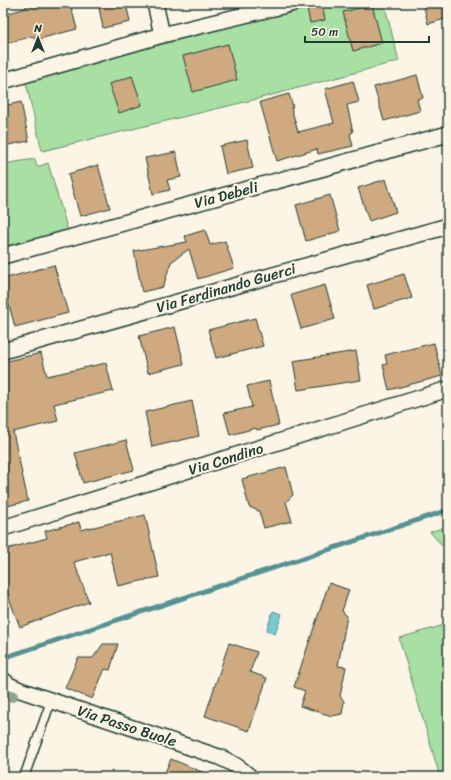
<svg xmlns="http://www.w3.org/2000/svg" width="451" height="780" viewBox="0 0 451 780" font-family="Sriracha,sans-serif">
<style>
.green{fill:#a8dfa3;stroke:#648e6c}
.water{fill:#79c9d3;stroke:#559193}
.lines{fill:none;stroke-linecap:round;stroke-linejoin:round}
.stream{stroke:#559193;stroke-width:5}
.building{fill:#cfaa81;stroke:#1f3d34}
.service-casing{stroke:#1f3d34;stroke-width:11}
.minor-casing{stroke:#1f3d34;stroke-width:18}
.service{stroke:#fcf5e5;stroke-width:8}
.minor{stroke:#fcf5e5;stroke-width:15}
.tree{fill:#91a190}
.labels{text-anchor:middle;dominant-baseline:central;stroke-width:4;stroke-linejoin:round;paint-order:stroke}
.street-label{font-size:15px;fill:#1f3d34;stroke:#fcf5e5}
</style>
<rect width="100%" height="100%" fill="#fcf5e5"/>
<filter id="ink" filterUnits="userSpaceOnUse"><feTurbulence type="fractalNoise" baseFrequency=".025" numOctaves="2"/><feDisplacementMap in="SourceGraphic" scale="8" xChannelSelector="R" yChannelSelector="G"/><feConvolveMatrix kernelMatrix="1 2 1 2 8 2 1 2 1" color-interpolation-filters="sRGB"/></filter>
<g filter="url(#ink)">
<g class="green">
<polygon points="331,3 384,3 399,61 257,99 42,151 25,79 237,25"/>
<polygon points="35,159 37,167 48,163 68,231 3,247 3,164"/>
<polygon points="448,526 448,552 430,532"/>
<polygon points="448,624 448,777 440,777 399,638"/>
</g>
<polygon class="water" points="273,611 282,614 275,634 266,631"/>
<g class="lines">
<polyline class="stream" points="3,658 448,510"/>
</g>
<g class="building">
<polygon points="39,3 70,3 77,29 35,40 34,36 3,44 3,15 26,8 26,6"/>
<polygon points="98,3 126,3 130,22 103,28"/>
<polygon points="423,3 448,3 448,18 428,24"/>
<polygon points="322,5 325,20 310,23 307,8"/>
<polygon points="372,5 382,43 353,51 343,12"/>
<polygon points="228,44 237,80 193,92 183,56"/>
<polygon points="417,75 423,98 417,99 420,111 384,121 374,87"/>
<polygon points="132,76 142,105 119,113 109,84"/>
<polygon points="353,81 359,102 347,105 353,132 350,134 353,146 318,154 317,149 277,161 260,102 289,94 293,107 291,107 298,132 334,123 325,89"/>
<polygon points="21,102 29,141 3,146 3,106"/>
<polygon points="247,140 253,168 226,174 220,146"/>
<polygon points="176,152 181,177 167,180 170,190 153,194 145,158"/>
<polygon points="98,165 110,208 80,216 68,174"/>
<polygon points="386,179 396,212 369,221 358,188"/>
<polygon points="330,195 340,231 306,241 296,205"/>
<polygon points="205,230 210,245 225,241 234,268 198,279 189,249 171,262 163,287 142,292 134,251 187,242 185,236"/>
<polygon points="54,265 68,313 15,327 3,283 3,279"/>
<polygon points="404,274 412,298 374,309 367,285"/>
<polygon points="325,285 335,319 301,329 291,295"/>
<polygon points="255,318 263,346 216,358 208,330"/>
<polygon points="175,327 184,364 148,373 139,336"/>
<polygon points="434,343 442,376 389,390 383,365 387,364 385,355"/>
<polygon points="356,351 361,380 298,390 293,361"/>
<polygon points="41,353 47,376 106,363 113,391 54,404 58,421 13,432 28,501 3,507 3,362"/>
<polygon points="269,381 279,425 257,430 256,428 230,435 224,413 252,407 247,386"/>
<polygon points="192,401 199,436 152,447 145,412"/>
<polygon points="126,440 134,470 83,483 75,453"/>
<polygon points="286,467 293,495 286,502 292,521 264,528 259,511 249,507 242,479"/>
<polygon points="145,515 159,577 118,586 110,552 74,562 89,602 20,627 10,601 3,576 3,550 47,538 45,531 79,522 81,530"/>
<polygon points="329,583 349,590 342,611 347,616 338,666 346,667 340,696 344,701 342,714 332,716 300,706 305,691 294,687"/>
<polygon points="229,643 257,652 250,672 267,678 249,731 205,716"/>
<polygon points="103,644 118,644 110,670 105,669 92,699 65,688 78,658 93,658"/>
<polygon points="171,759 214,777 163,777"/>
</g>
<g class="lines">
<defs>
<polyline id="service" points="24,777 51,701"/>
<g id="minor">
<polyline points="155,3 162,35"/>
<polyline points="3,81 162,35 294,3"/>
<polyline points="3,256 448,134"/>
<polyline points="3,351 448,226"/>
<polyline points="3,528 448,389"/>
<path d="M3 680 9 685 20 690 219 757C231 762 241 768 250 777"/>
</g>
</defs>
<use href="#service" class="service-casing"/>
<use href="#minor" class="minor-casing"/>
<use href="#service" class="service"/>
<use href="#minor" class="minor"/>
</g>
<circle class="tree" cx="12" cy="696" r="6"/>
</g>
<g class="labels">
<g class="street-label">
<text transform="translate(226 195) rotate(-15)">Via Debeli</text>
<text transform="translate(226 288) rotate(-16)">Via Ferdinando Guerci</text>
<text transform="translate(226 459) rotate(-17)">Via Condino</text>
<text transform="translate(127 726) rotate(18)">Via Passo Buole</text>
</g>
</g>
<rect width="451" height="780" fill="none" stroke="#fcf5e5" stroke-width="16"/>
<rect x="8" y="8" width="435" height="764" fill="none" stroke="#1f3d34" stroke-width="1.5" filter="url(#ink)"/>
<g transform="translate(38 38)" stroke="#fcf5e5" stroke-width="3" paint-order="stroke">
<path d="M0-3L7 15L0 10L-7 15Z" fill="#1f3d34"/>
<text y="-6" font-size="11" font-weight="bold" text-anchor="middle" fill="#1f3d34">N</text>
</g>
<path d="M305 36v6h124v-6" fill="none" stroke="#1f3d34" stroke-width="2"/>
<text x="311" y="36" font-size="12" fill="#1f3d34" stroke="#fcf5e5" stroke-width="3" paint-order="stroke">50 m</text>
</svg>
